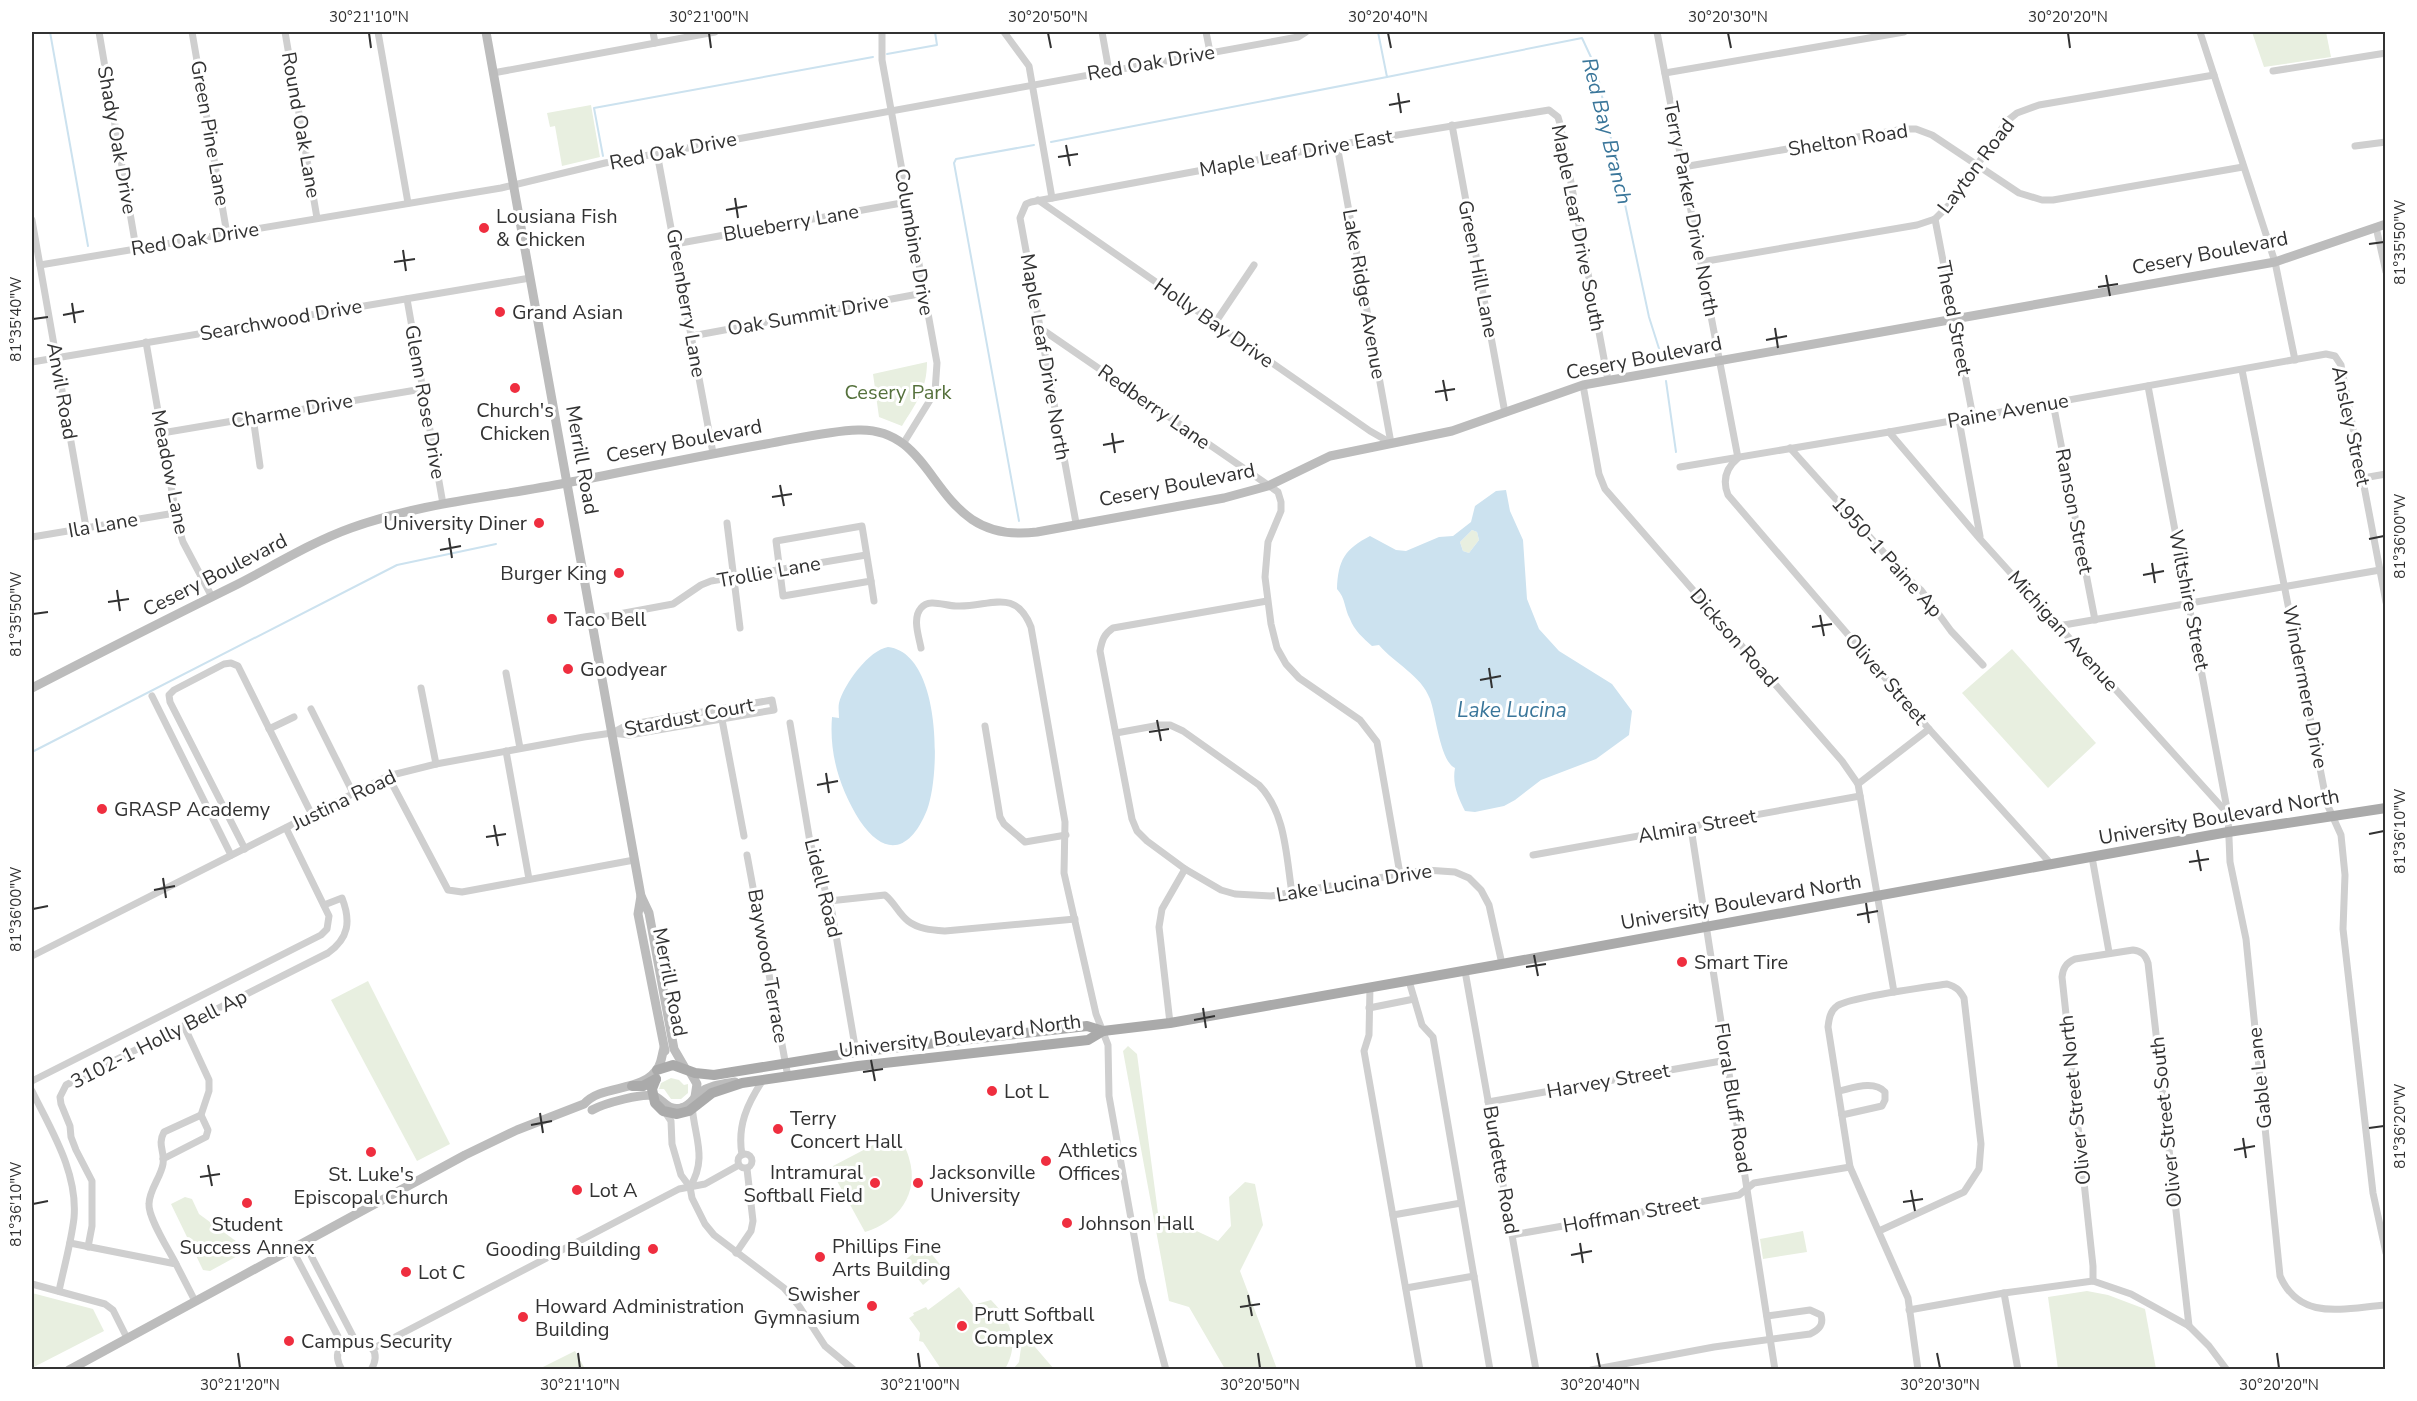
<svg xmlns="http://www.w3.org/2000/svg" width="2417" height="1401" viewBox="0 0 2417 1401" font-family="'Nunito Sans',sans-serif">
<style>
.green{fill:#e8efe0}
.water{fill:#cce2ef;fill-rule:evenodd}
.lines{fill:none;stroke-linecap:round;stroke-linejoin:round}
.stream{stroke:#cce2ef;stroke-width:2}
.minor{stroke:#cfcfcf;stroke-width:7}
.secondary{stroke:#bcbcbc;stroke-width:9}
.primary{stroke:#aaa;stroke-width:10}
.ticks{fill:none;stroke:#323232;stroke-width:2}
.poi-dot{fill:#ef2e3f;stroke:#fff;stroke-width:2}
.labels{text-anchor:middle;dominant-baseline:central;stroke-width:6;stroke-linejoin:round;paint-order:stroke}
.street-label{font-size:20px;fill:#323232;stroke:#fff}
.poi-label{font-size:20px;fill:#323232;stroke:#fff;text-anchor:start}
.park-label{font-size:20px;fill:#55713c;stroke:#fff}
.water-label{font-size:21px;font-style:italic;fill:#3a769a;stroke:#fff}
.neatline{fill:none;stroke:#323232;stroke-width:2}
.ticks-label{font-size:15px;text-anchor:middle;fill:#323232}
</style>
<rect width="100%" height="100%" fill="#fff"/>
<g class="green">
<polygon points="2252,32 2326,32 2331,57 2264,67"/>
<polygon points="591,105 600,157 562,166 555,126 550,127 547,113"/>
<path d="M927 362C927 390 916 403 902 426L879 417 873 374Z"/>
<polygon points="1472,530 1477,532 1479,540 1469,553 1463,551 1460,542"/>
<polygon points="2012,649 2096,743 2048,788 1962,693"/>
<polygon points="368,981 450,1144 417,1161 331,1000"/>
<polygon points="1128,1046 1137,1054 1158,1213 1218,1241 1231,1226 1229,1197 1245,1182 1255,1184 1263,1225 1240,1271 1277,1369 1225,1369 1189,1307 1169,1301 1123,1051"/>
<polygon points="671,1078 679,1080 684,1085 688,1084 688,1093 681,1099 671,1099 664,1089 659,1089 661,1083"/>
<path d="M896 1133C901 1141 907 1149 909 1158 920 1194 898 1222 865 1232L831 1170 833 1166Z"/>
<polygon points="185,1197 192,1199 199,1214 244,1247 241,1254 210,1271 203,1270 171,1204"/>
<polygon points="1803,1231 1807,1252 1763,1259 1760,1239"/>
<polygon points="924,1245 943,1268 923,1285 904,1261"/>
<path d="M959 1287 973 1305 991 1300C1011 1320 1020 1343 1005 1369H941L923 1342 919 1341 920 1333 909 1318 914 1315 913 1313 926 1307 928 1310Z"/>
<polygon points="2087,1291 2108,1295 2145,1309 2156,1369 2058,1369 2048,1297"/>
<polygon points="32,1293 93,1309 104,1331 32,1368"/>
<polygon points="1023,1333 1054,1369 1013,1369 1019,1362"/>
<polygon points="575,1351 585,1369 539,1369"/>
</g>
<g class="water">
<path d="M1506 490 1510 511 1523 540 1527 599 1539 629 1559 651 1612 684 1632 711 1629 735 1596 759 1541 780 1515 800 1504 806 1475 812 1465 811C1458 797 1452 784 1455 768 1440 761 1436 715 1430 699 1421 675 1395 664 1379 645L1372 646C1363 638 1354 630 1350 619 1344 608 1346 599 1337 589 1338 560 1345 549 1370 536L1396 550 1406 551 1439 537 1453 536 1471 522 1475 506 1496 491ZM1472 530 1477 532 1479 540 1469 553 1463 551 1460 542Z"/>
<path d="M888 647C941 653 941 773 927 810 911 850 886 859 860 821 840 789 829 755 832 717L839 718C839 713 838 708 839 703 844 684 869 650 888 647Z"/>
</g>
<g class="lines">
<g class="stream">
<polyline points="50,32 88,246"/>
<polyline points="1378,32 1387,77 1582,38 1596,68 1649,317 1662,358"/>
<polyline points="887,54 937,45 935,32"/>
<polyline points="1051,142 1387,77"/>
<polyline points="603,156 594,108 873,57"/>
<polyline points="1666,381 1676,452"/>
<polyline points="1019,521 954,163 956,159 1034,145"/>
<polyline points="32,752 397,565 496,544"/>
</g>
<g class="minor">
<polyline points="99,32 136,248"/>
<polyline points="192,32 227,234"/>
<polyline points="285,32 317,218"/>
<polyline points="378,32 408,203"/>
<polyline points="653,32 655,43"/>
<polyline points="882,32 882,60 937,363 935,392 903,444"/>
<polyline points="1004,32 1029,66 1052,198"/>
<polyline points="1102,32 1109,71"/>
<polyline points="1206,32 1210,52"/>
<path d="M1657 32 1738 458C1726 468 1722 480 1728 495L1929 729 2052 865"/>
<polyline points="2200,32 2275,262 2295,360"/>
<polyline points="2273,71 2386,53"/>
<polyline points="493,73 715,32"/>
<polyline points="1665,73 1904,32"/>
<polyline points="1452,125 1505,413"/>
<polyline points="1337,145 1391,443"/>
<polyline points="2355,146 2386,142"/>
<polyline points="657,153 713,453"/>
<polyline points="1683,167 1904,129 1916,129 1932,135 2019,193 2042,200 2053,200 2243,167"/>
<polyline points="1038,200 1370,431 1391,443"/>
<polyline points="1935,219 1973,417"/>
<polyline points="32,220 86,527"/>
<polyline points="2376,227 2386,272"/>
<polyline points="675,244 907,202"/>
<polyline points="1701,262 1917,225 1935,219 1952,202 2007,121 2017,113 2039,105 2214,75"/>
<polyline points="40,265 501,188 605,163 1298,37 1306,32"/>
<polyline points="407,299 443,504"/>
<polyline points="1215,323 1254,265"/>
<polyline points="1040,328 1278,492 1281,502 1281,511 1268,542 1265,577 1271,624 1277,648 1286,664 1299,678 1360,720 1377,742 1400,874"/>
<polyline points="692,336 924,293"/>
<polyline points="146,342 178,526 183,542 212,597"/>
<polyline points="32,362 530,278"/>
<polyline points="2242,370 2327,804 2341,835 2345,875 2343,929 2373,1193 2386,1253"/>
<polyline points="1583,385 1599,474 1605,489 1842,761 1858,784 1894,992"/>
<polyline points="2148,386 2228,814"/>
<polyline points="2053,403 2095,620"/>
<polyline points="253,417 260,466"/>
<polyline points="1959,420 1980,536"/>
<path d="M1889 432 1980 539 2228 814 2230 862 2246 939 2280 1276C2300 1322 2344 1308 2386 1305"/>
<polyline points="162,433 422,389"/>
<polyline points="1790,448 1904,575 1921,590 1951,631 1983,665"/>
<polyline points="1680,467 1889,432 2326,354 2335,356 2341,365 2386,602"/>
<polyline points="2363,478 2386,474"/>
<polyline points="727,523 740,628"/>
<polyline points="1076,523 1020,218 1026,204 1031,202 1337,145 1549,110 1558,117 1560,124 1608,380"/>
<polygon points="862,526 871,581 783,596 776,541"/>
<polyline points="32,537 175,513"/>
<polyline points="871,581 874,601"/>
<path d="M1267 601 1113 628C1104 634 1102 640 1100 651L1132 819 1137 831 1147 841 1185 869 1221 890 1235 894 1271 896 1426 870 1455 872 1469 878 1481 890 1489 905 1502 964"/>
<polyline points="592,619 673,604 701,585 711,581 866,555"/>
<polyline points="2058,626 2380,570"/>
<path d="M921 648C919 637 912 618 921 608 929 598 945 606 956 606 988 608 1015 586 1031 627L1065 822 1064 873 1096 1014 1108 1045 1109 1096 1142 1280 1166 1370"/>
<polyline points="506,673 520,748"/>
<polyline points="421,688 436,764"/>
<polyline points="152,696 231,855"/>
<polyline points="311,709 353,793"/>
<polyline points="720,709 744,836"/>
<polyline points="790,723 810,842 832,912 856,1052"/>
<polyline points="985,726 1000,817 1004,824 1025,842 1066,835"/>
<polyline points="269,729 294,717"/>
<path d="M1116 733 1160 725H1170L1183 731 1259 785C1286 813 1286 856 1292 893"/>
<polyline points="506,751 529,879"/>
<polyline points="388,776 448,890 462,892 634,860"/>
<polyline points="1858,784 1929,729"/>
<polyline points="1691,828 1775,1370"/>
<polyline points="245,849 170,702 169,695 174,690 224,664 231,663 238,666 312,815"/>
<polyline points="747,855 788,1077"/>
<polyline points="1533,855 1860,796"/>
<polyline points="2092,857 2109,952"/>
<path d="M829 901 885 895C894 902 899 914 908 921 918 929 932 930 945 931L1075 919"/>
<polyline points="32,956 388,776 436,764 584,737 612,733 629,735 774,710 772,700 627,725 612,733"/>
<polyline points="1465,971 1536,1370"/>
<polyline points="1409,981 1422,1025 1433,1037 1490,1370"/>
<polyline points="1370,987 1369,1035 1364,1051 1420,1370"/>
<polyline points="1369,1008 1414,999"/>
<polyline points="1170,1023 1159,927 1162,909 1185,869"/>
<polyline points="32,1081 321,935 327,929 329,916 286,828"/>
<path d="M32 1091C51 1130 78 1172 74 1218 71 1243 64 1267 59 1291"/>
<path d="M1839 1091C1853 1088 1874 1080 1885 1092V1100L1882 1106 1842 1115"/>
<polyline points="1488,1102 1727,1060"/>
<polyline points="665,1112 671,1121 672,1144 681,1175 690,1187 692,1198 705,1224 714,1235 784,1288 799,1306 825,1346 854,1370"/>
<circle cx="745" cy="1161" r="7"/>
<path d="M742 1155C737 1126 747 1104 763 1080"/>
<polyline points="163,1159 206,1137 208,1130 201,1115"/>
<path d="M690 1187C708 1157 694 1137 692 1105"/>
<polyline points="1393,1215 1461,1203"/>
<path d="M1879 1231 1964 1192 1979 1169 1981 1144 1964 998C1959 989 1956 987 1947 984 1927 987 1849 997 1837 1006 1830 1011 1829 1019 1828 1027L1850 1167 1908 1298 1918 1370"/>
<polyline points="1512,1235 1739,1195 1754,1183 1850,1167"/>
<polyline points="304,1242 355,1340"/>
<polyline points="70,1243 176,1264 195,1301"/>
<path d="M88 1247 92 1226V1181L76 1150 71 1137 70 1126 61 1104 60 1097 66 1085 328 953C349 938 351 921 342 898L324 905"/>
<polyline points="292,1249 343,1346"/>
<polyline points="736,1253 751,1231 753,1221 747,1169"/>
<path d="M176 1264C169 1250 148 1218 149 1204 149 1190 161 1177 163 1164 165 1151 157 1145 164 1132L201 1115 209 1091V1080L184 1026"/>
<path d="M2093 1281V1266L2062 977C2063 968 2066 963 2075 959L2133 950C2141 951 2145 954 2148 963L2189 1326"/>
<polyline points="32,1284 105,1304 113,1310 127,1338"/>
<polyline points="1406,1288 1474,1276"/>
<polyline points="2004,1293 2018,1370"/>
<polyline points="1909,1310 2004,1293 2093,1281 2131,1294 2189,1326 2209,1346 2227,1370"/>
<polyline points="372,1349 679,1189 705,1184 739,1165"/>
<path d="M342 1370C319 1332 393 1332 371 1370"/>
<path d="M1591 1370 1714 1347 1810 1334C1819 1330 1824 1325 1821 1315L1810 1310 1767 1316"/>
</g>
<g class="secondary">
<polyline points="486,32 641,896 649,913 674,1049 685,1068"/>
<path d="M32 688C100 653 169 618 238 584 275 565 312 542 351 528 420 503 494 497 566 483 633 470 699 456 766 444 796 439 827 431 858 430 943 427 929 546 1037 532L1224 498 1268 486 1330 456 1452 431 1583 385 2275 262 2386 224"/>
<polyline points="641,896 638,914 665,1051"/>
<polyline points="690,1072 697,1084 695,1097"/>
<path d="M592 1110C603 1104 646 1091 656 1097 665 1102 669 1111 681 1108 690 1106 693 1099 699 1093 710 1085 722 1084 735 1082"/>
<path d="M69 1370 465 1155 517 1130 584 1104C602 1083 644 1094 659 1066 662 1060 662 1054 664 1048"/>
</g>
<g class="primary">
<polyline points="657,1070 673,1065 695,1073 714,1075 856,1052 1087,1026 1103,1031"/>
<polyline points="656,1079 652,1089 655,1103 663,1111 677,1114 689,1111 712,1093 742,1083 858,1066 1088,1040 1103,1031 1170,1023 1502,964 2228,832 2386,808"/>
<polyline points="632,1086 643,1086 656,1079"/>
</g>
</g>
<path class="ticks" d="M369 33 371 48M709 33 711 48M1048 33 1051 48M1388 33 1391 48M1728 33 1731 48M2068 33 2070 48M1398 93 1401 113M1389 105 1410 101M1066 145 1070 166M1058 157 1078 154M735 198 738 218M726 210 747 206M2369 244 2384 242M403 250 406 271M394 262 415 259M2106 275 2110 296M2098 287 2118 284M72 303 75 323M63 315 84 311M33 319 48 317M1775 328 1778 348M1766 340 1787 336M1443 380 1447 401M1435 392 1455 389M1112 433 1115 453M1103 445 1124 441M780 485 784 506M772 497 792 494M449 538 452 558M2369 539 2384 536M440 550 461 546M2152 563 2155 583M2143 575 2164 571M117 590 120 611M108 602 129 599M33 614 48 612M1820 615 1824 636M1812 627 1832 624M1489 668 1492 688M1480 680 1501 676M1157 720 1161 741M1149 732 1169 729M826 773 829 793M817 785 838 781M494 825 498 846M2369 834 2384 831M486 837 506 834M2197 850 2201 871M2189 862 2209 859M163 878 166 898M154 890 175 886M1866 903 1869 923M33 909 48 906M1857 915 1878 911M1534 955 1538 976M1526 967 1546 964M1203 1008 1206 1028M1194 1020 1215 1016M871 1060 875 1081M863 1072 883 1069M540 1113 543 1133M531 1125 552 1121M2369 1128 2384 1126M2243 1138 2246 1158M2234 1150 2255 1146M208 1165 212 1186M200 1177 220 1174M1911 1190 1915 1211M1903 1202 1923 1199M33 1204 48 1201M1580 1243 1583 1263M1571 1255 1592 1251M1248 1295 1252 1316M1240 1307 1260 1304M238 1353 240 1368M578 1353 580 1368M918 1353 920 1368M1258 1353 1260 1368M1597 1353 1600 1368M1937 1353 1940 1368M2277 1353 2279 1368"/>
<g class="poi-dot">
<circle cx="484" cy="228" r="6"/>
<circle cx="500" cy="312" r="6"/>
<circle cx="515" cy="388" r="6"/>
<circle cx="539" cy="523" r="6"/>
<circle cx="619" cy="573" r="6"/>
<circle cx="552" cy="619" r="6"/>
<circle cx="568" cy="669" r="6"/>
<circle cx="102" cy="809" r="6"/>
<circle cx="1682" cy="962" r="6"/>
<circle cx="992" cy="1091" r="6"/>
<circle cx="778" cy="1129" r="6"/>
<circle cx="371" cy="1152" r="6"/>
<circle cx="1046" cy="1161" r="6"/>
<circle cx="875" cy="1183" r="6"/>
<circle cx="918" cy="1183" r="6"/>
<circle cx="577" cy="1190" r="6"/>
<circle cx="247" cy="1203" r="6"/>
<circle cx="1067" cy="1223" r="6"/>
<circle cx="653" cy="1249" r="6"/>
<circle cx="820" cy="1257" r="6"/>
<circle cx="406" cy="1272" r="6"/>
<circle cx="872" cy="1306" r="6"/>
<circle cx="523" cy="1317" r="6"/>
<circle cx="962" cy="1326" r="6"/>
<circle cx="289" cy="1341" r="6"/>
</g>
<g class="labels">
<g class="street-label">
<text transform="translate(1151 63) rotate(-10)">Red Oak Drive</text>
<text transform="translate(301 125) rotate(80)">Round Oak Lane</text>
<text transform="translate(210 133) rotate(80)">Green Pine Lane</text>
<text transform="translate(117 140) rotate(80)">Shady Oak Drive</text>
<text transform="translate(1848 140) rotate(-9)">Shelton Road</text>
<text transform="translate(673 151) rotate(-11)">Red Oak Drive</text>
<text transform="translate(1296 153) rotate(-10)">Maple Leaf Drive East</text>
<text transform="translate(1976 166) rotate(-53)">Layton Road</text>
<text transform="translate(1691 209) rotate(79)">Terry Parker Drive North</text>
<text transform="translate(791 223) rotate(-10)">Blueberry Lane</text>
<text transform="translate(1578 228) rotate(79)">Maple Leaf Drive South</text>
<text transform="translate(195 239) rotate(-9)">Red Oak Drive</text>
<text transform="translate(914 242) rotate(80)">Columbine Drive</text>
<text transform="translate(2210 253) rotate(-11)">Cesery Boulevard</text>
<text transform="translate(1478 269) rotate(79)">Green Hill Lane</text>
<text transform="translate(1364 294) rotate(80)">Lake Ridge Avenue</text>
<text transform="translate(686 303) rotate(80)">Greenberry Lane</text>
<text transform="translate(808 315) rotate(-10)">Oak Summit Drive</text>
<text transform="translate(1954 318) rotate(79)">Theed Street</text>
<text transform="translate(281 320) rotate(-10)">Searchwood Drive</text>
<text transform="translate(1214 323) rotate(35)">Holly Bay Drive</text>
<text transform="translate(1045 357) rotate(80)">Maple Leaf Drive North</text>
<text transform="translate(1644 358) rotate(-11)">Cesery Boulevard</text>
<text transform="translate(62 391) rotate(80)">Anvil Road</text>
<text transform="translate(425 402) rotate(80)">Glenn Rose Drive</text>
<text transform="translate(1154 407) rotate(35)">Redberry Lane</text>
<text transform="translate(292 411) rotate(-10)">Charme Drive</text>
<text transform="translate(2008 411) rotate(-10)">Paine Avenue</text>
<text transform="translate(2351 426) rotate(78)">Ansley Street</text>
<text transform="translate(684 441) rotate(-11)">Cesery Boulevard</text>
<text transform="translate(582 460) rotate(80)">Merrill Road</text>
<text transform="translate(170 472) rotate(79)">Meadow Lane</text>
<text transform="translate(1177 485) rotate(-11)">Cesery Boulevard</text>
<text transform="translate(2074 511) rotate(79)">Ranson Street</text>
<text transform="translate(103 525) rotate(-10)">Ila Lane</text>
<text transform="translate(1887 557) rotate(48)">1950-1 Paine Ap</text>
<text transform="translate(769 572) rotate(-10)">Trollie Lane</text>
<text transform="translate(215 575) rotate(-27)">Cesery Boulevard</text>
<text transform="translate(2189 600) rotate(79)">Wiltshire Street</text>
<text transform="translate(2063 631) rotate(48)">Michigan Avenue</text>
<text transform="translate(1734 638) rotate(49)">Dickson Road</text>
<text transform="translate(1886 679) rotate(49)">Oliver Street</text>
<text transform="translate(2305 687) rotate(79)">Windermere Drive</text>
<text transform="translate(689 717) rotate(-11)">Stardust Court</text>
<text transform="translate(344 800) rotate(-26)">Justina Road</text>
<text transform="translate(2219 817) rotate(-10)">University Boulevard North</text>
<text transform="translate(1697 826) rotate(-10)">Almira Street</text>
<text transform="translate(1354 883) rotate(-9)">Lake Lucina Drive</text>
<text transform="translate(823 888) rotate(76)">Lidell Road</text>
<text transform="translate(1741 902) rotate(-10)">University Boulevard North</text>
<text transform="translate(768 966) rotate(80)">Baywood Terrace</text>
<text transform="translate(670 982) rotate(79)">Merrill Road</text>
<text transform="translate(960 1036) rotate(-7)">University Boulevard North</text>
<text transform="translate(159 1039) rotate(-27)">3102-1 Holly Bell Ap</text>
<text transform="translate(2260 1078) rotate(-96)">Gable Lane</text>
<text transform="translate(1608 1081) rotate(-10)">Harvey Street</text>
<text transform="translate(1733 1098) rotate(81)">Floral Bluff Road</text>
<text transform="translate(2075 1100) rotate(-96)">Oliver Street North</text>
<text transform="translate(2166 1122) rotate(-96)">Oliver Street South</text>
<text transform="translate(1501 1170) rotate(80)">Burdette Road</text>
<text transform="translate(1631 1214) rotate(-10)">Hoffman Street</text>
</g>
<g class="poi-label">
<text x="496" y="216">Lousiana Fish<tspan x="496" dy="23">&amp; Chicken</tspan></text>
<text x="512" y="312">Grand Asian</text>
<text x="515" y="410" text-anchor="middle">Church's<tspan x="515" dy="23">Chicken</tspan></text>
<text x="527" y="523" text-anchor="end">University Diner</text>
<text x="607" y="573" text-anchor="end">Burger King</text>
<text x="564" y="619">Taco Bell</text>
<text x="580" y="669">Goodyear</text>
<text x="114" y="809">GRASP Academy</text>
<text x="1694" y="962">Smart Tire</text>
<text x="1004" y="1091">Lot L</text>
<text x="790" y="1118">Terry<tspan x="790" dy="23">Concert Hall</tspan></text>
<text x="1058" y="1150">Athletics<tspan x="1058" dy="23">Offices</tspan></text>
<text x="863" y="1172" text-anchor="end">Intramural<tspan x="863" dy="23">Softball Field</tspan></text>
<text x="930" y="1172">Jacksonville<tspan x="930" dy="23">University</tspan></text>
<text x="371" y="1174" text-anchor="middle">St. Luke's<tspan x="371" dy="23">Episcopal Church</tspan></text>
<text x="589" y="1190">Lot A</text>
<text x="1079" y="1223">Johnson Hall</text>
<text x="247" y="1224" text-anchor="middle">Student<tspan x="247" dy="23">Success Annex</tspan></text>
<text x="832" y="1246">Phillips Fine<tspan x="832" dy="23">Arts Building</tspan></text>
<text x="641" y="1249" text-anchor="end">Gooding Building</text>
<text x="418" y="1272">Lot C</text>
<text x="860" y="1294" text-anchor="end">Swisher<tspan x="860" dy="23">Gymnasium</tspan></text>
<text x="535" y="1306">Howard Administration<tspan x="535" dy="23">Building</tspan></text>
<text x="974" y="1314">Prutt Softball<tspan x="974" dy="23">Complex</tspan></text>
<text x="301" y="1341">Campus Security</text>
</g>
<g class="park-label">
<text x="898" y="392">Cesery Park</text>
</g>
<g class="water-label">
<text transform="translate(1607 131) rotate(76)">Red Bay Branch</text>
<text x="1512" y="710">Lake Lucina</text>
</g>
</g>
<rect width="2417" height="1401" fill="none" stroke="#ffffff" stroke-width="66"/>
<rect x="33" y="33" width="2351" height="1335" class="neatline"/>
<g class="ticks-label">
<text x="369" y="22">30°21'10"N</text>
<text x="709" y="22">30°21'00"N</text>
<text x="1048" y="22">30°20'50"N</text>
<text x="1388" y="22">30°20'40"N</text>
<text x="1728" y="22">30°20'30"N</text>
<text x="2068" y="22">30°20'20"N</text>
<text transform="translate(2400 242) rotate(-90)" y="5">81°35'50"W</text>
<text transform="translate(16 319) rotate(-90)" y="5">81°35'40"W</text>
<text transform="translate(2400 536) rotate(-90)" y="5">81°36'00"W</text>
<text transform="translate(16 614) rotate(-90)" y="5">81°35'50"W</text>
<text transform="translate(2400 831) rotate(-90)" y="5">81°36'10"W</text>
<text transform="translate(16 909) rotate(-90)" y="5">81°36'00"W</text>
<text transform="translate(2400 1126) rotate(-90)" y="5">81°36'20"W</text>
<text transform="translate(16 1204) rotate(-90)" y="5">81°36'10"W</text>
<text x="240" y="1390">30°21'20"N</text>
<text x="580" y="1390">30°21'10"N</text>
<text x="920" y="1390">30°21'00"N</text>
<text x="1260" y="1390">30°20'50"N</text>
<text x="1600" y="1390">30°20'40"N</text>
<text x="1940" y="1390">30°20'30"N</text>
<text x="2279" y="1390">30°20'20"N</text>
</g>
</svg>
